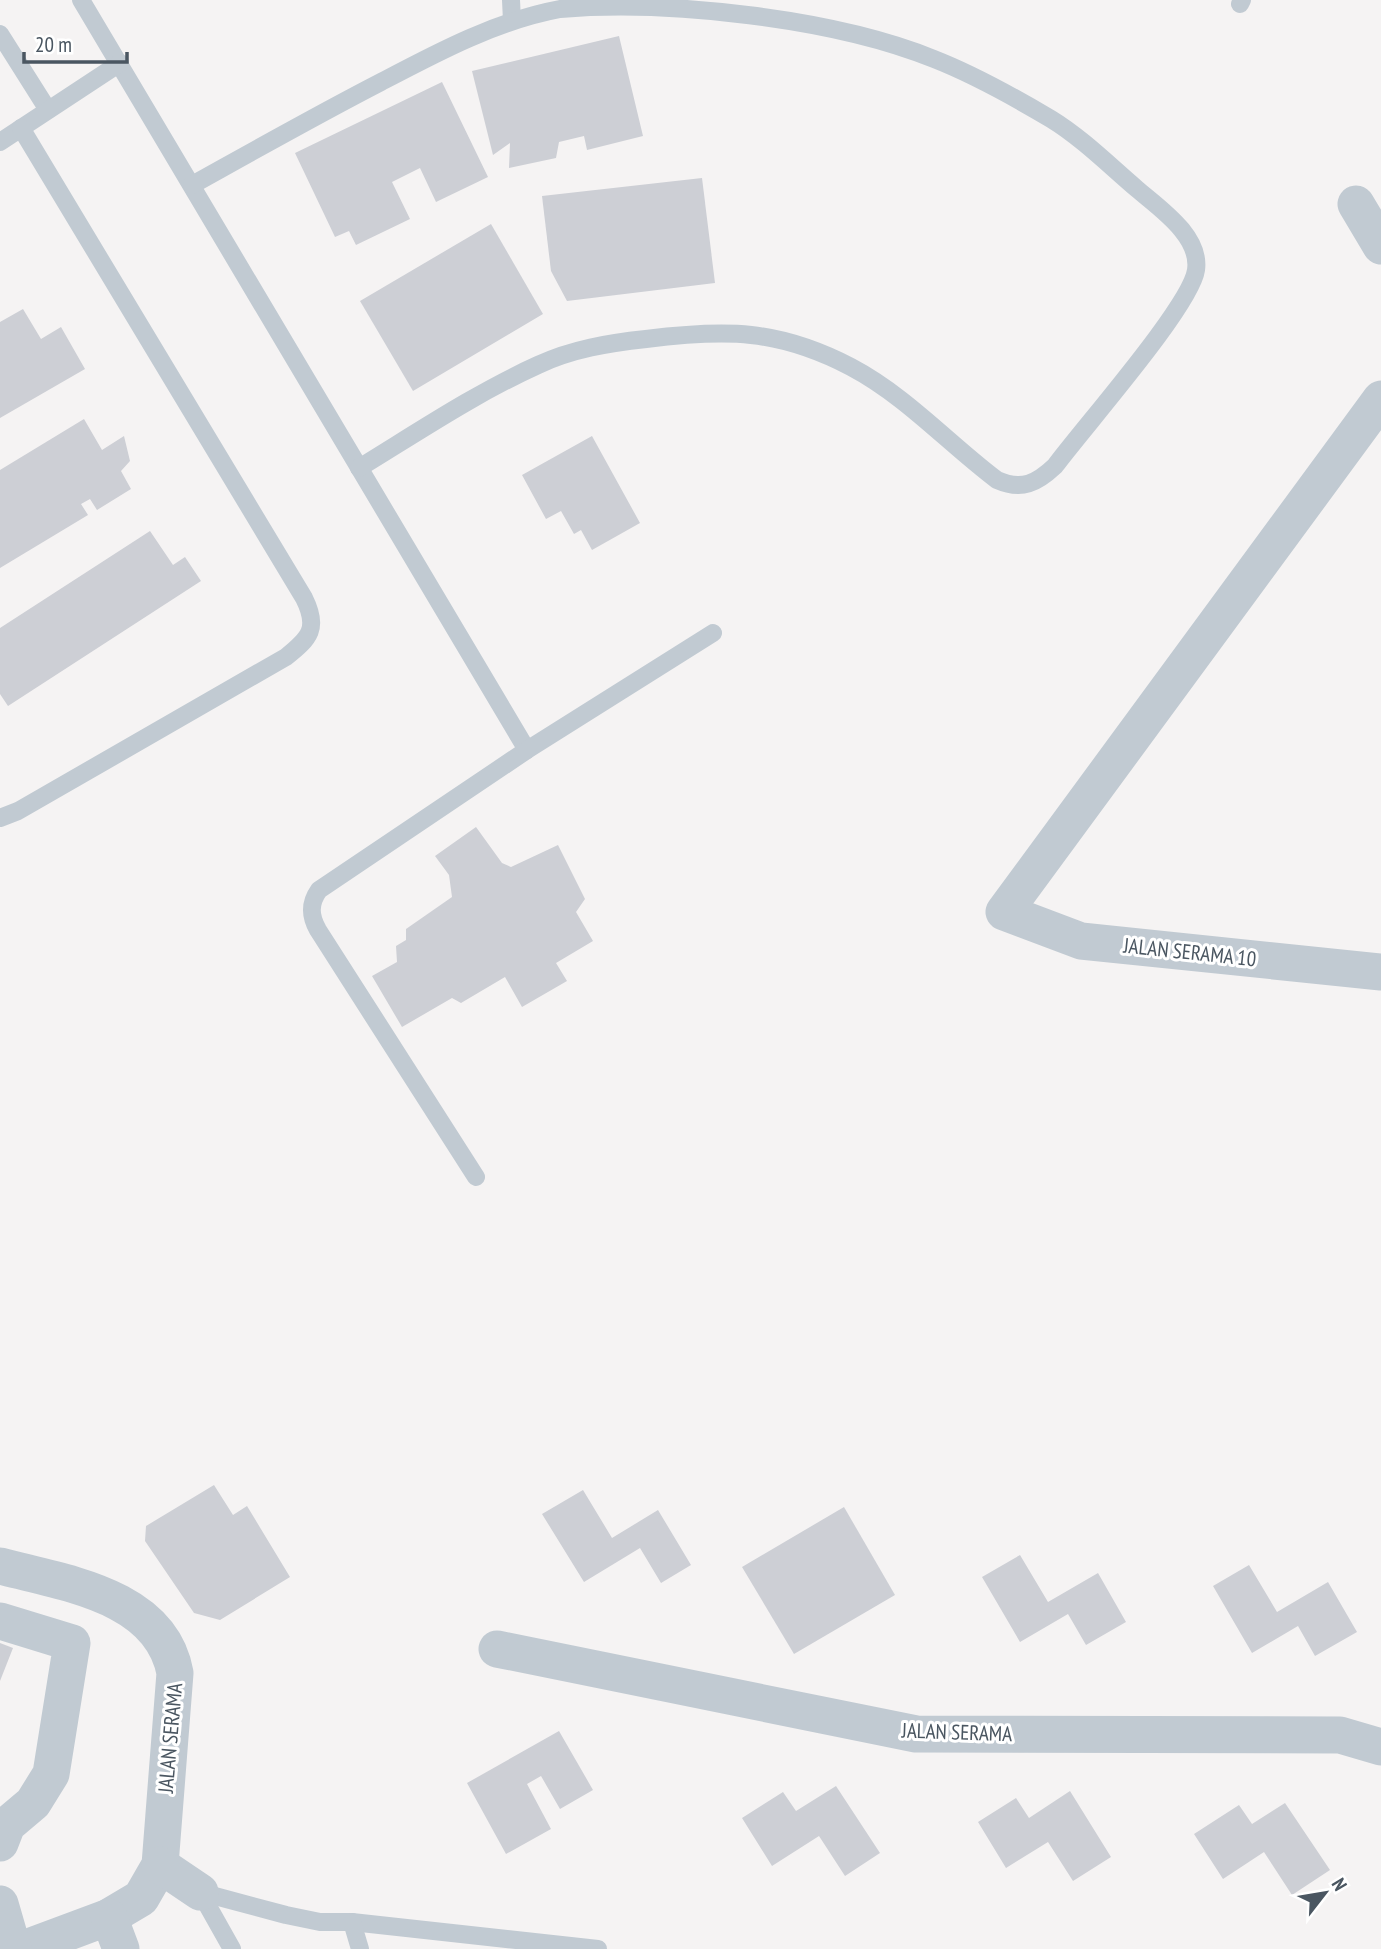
<svg xmlns="http://www.w3.org/2000/svg" width="1381" height="1949" viewBox="0 0 1381 1949" font-family="'PT Sans Narrow',sans-serif">
<style>
.building{fill:#cdcfd5}
.lines{fill:none;stroke-linecap:round;stroke-linejoin:round}
.lane{stroke:#c1cad2;stroke-width:18}
.street{stroke:#c1cad2;stroke-width:37}
.labels{text-anchor:middle;dominant-baseline:central;stroke-width:6;stroke-linejoin:round;paint-order:stroke}
.street-label{font-size:21px;fill:#4a5661;stroke:#fff}
</style>
<rect width="100%" height="100%" fill="#f5f3f3"/>
<g class="building">
<polygon points="619,36 643,136 587,150 584,136 559,142 556,158 509,168 510,143 493,155 472,71"/>
<polygon points="442,82 488,177 436,202 420,168 392,182 410,219 356,245 349,231 335,237 295,153"/>
<polygon points="702,178 715,283 567,301 551,271 542,196"/>
<polygon points="491,224 543,314 413,391 360,301"/>
<polygon points="23,309 41,339 61,327 85,369 0,418 0,322"/>
<polygon points="84,419 102,450 124,436 130,461 121,471 131,489 97,510 90,499 81,504 88,515 0,568 0,470"/>
<polygon points="592,436 640,523 592,550 581,530 574,534 561,511 546,519 522,475"/>
<polygon points="150,531 173,565 185,557 201,581 8,706 0,694 0,628"/>
<polygon points="476,827 502,863 511,867 558,845 585,899 576,912 593,941 556,963 567,981 522,1007 505,977 461,1003 452,998 402,1027 372,976 397,962 396,946 406,940 406,929 452,897 449,875 435,856"/>
<polygon points="214,1485 233,1515 247,1506 290,1577 220,1620 194,1613 145,1541 146,1526"/>
<polygon points="583,1490 612,1538 658,1510 691,1565 661,1583 640,1548 584,1582 542,1514"/>
<polygon points="844,1507 895,1595 794,1654 742,1567"/>
<polygon points="1020,1555 1048,1602 1098,1573 1126,1622 1086,1645 1068,1614 1020,1642 982,1577"/>
<polygon points="1249,1565 1277,1612 1328,1582 1357,1632 1315,1656 1298,1626 1252,1653 1213,1586"/>
<polygon points="0,1643 13,1648 0,1681"/>
<polygon points="559,1731 593,1790 560,1809 541,1776 527,1784 551,1829 506,1854 467,1783"/>
<polygon points="836,1786 880,1853 845,1876 819,1836 772,1866 742,1818 783,1792 796,1811"/>
<polygon points="1070,1791 1111,1857 1073,1881 1048,1842 1006,1868 978,1822 1016,1798 1029,1818"/>
<polygon points="1285,1803 1330,1870 1292,1895 1264,1852 1223,1879 1194,1834 1239,1805 1252,1824"/>
</g>
<g class="lines">
<g class="lane">
<polyline points="81,0 527,750"/>
<polyline points="511,0 512,21"/>
<polyline points="1240,4 1242,0"/>
<polyline points="0,34 48,110"/>
<polyline points="0,142 120,63"/>
<path d="M192 185C255 150 317 115 381 82 438 52 496 21 560 9 668 0 833 18 934 59 975 75 1014 97 1051 119 1082 138 1110 166 1137 189 1159 208 1201 236 1196 270 1191 306 1083 428 1055 466 1037 483 1022 491 997 480 949 444 906 396 851 367 778 329 726 329 646 339 609 343 572 349 538 365 476 393 418 432 359 468"/>
<path d="M0 818 18 811 286 657C310 638 319 628 304 598L21 128"/>
<path d="M476 1177 318 930C310 916 309 904 319 890L527 750 713 633"/>
<polyline points="200,1892 286,1915 320,1922 352,1922 598,1949"/>
<polyline points="200,1892 232,1949"/>
<polyline points="352,1922 360,1949"/>
</g>
<g class="street">
<polyline points="1356,204 1381,246"/>
<polyline points="1381,399 1004,912 1081,941 1381,972"/>
<path d="M0 1566C64 1583 161 1595 175 1673L160 1865 141 1898 109 1917 23 1949"/>
<polyline points="0,1621 72,1643 51,1774 33,1803 7,1825 0,1843"/>
<polyline points="497,1649 916,1734 1340,1735 1381,1747"/>
<polyline points="160,1865 200,1892"/>
<polyline points="0,1904 13,1949"/>
<polyline points="109,1917 121,1949"/>
</g>
</g>
<g class="labels">
<g class="street-label">
<text transform="translate(1190 952) rotate(6)">JALAN SERAMA 10</text>
<text transform="translate(957 1732) rotate(2)">JALAN SERAMA</text>
<text transform="translate(170 1738) rotate(-85)">JALAN SERAMA</text>
</g>
</g>
<g transform="translate(1325 1893) rotate(59)" stroke="#ffffff" stroke-width="5" paint-order="stroke">
<path d="M0-5L12 26L0 18L-12 26Z" fill="#4a5661"/>
<text y="-10" font-size="19" font-weight="bold" text-anchor="middle" fill="#4a5661">N</text>
</g>
<path d="M24 52v10h103v-10" fill="none" stroke="#4a5661" stroke-width="3.5"/>
<text x="35" y="52" font-size="21" fill="#4a5661" stroke="#ffffff" stroke-width="5" paint-order="stroke">20 m</text>
</svg>
